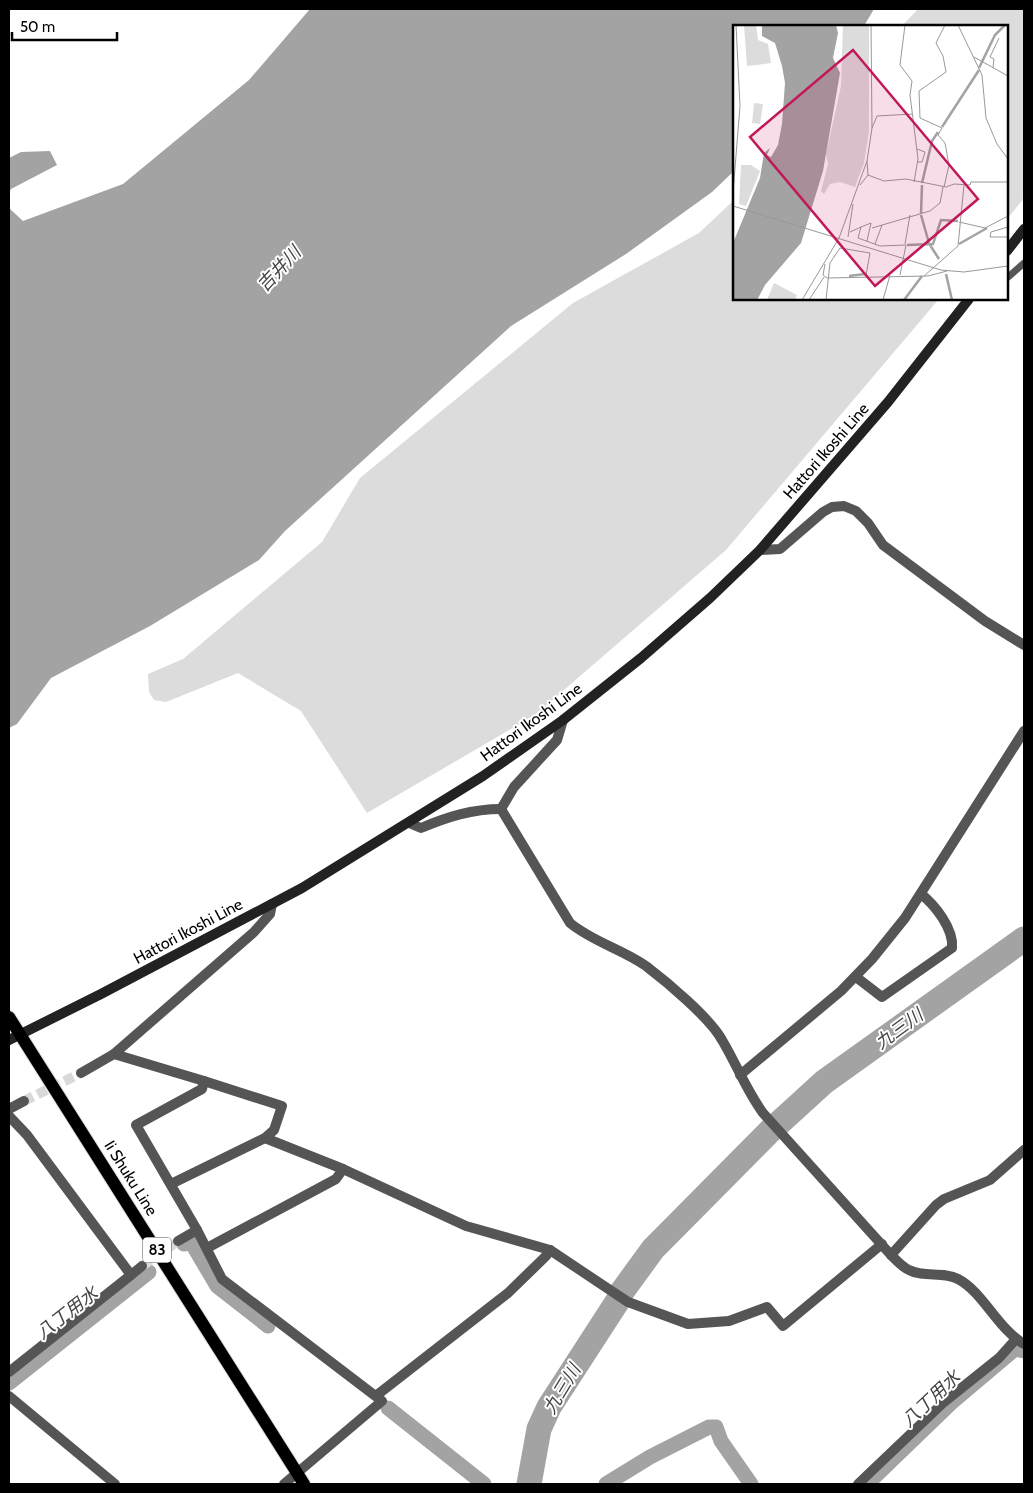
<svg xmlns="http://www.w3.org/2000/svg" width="1033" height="1493" viewBox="0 0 1033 1493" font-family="Cabin,'Noto Sans JP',sans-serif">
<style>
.green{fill:#dcdcdc}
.water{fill:#a3a3a3}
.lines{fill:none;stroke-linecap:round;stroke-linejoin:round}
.canal{stroke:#a3a3a3;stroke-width:15}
.river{stroke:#a3a3a3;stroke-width:25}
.minor-tunnel{stroke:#d9d9d9;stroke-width:10;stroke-dasharray:10 5;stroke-linecap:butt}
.primary-casing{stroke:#dbdbdb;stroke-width:14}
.service{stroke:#555;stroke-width:7}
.minor{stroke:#555;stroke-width:10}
.secondary{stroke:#222;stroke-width:10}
.primary{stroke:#000;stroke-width:12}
.labels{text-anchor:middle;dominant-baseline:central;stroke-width:4;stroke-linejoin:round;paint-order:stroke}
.shield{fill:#fff;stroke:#4c4c4c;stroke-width:1}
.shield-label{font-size:15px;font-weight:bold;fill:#000}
.street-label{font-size:16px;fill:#000;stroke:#fff}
.water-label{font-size:18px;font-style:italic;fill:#444;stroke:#fff}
.inset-river{fill:none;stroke:#a3a3a3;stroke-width:2.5}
.inset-road{fill:none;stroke:#999;stroke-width:1}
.view{fill:#c2185b;fill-opacity:0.15;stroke:#c2185b;stroke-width:2.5}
.inset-edge{fill:none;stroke:#000;stroke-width:2.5}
</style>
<rect width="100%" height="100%" fill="#fff"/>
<g class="green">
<polygon points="918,9 1024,9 1024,198 1007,219 1007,26 902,26"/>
<polygon points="734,200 734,299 939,299 726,550 535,715 367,813 301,711 238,673 166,702 154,700 149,692 148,674 183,659 322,542 360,478 573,303 699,233"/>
</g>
<g class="water">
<polygon points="310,9 874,9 864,26 734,26 734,171 712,192 626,254 511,326 285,531 259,560 150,626 51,678 17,724 9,728 9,208 23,221 123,184 249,80"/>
<polygon points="50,151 57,165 11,189 9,193 9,158 21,152"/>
</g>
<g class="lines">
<g class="canal">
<polyline points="184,1244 191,1242 217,1286 268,1326"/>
<polyline points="9,1383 149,1272"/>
<polyline points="388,1408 484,1484"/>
<polyline points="606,1484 650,1457 709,1427 716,1427 721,1441 751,1484"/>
<polyline points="867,1484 951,1403 1015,1349 1024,1351"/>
</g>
<g class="river">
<polyline points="778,1124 824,1082 1024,939"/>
<polyline points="621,1293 653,1249 771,1130"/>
<polyline points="529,1484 539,1429 549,1407 617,1302"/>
</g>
<g class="minor-tunnel">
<polyline points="24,1101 81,1073"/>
<polyline points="142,1266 178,1241"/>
</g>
<defs>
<polyline id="primary" points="9,1017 304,1484"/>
</defs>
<use href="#primary" class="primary-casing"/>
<polyline class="service" points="1007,278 1024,263"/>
<g class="minor">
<polyline points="760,550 780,549 823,512 832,507 844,506 856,511 868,523 883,545 985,621 1024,645"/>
<path d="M501 809 570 923C593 942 622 949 646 966 667 982 710 1018 722 1040 737 1065 746 1090 763 1113L891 1255C896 1260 902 1267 909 1270 924 1278 943 1271 958 1279 983 1292 997 1328 1024 1344"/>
<polyline points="501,809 514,787 557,740 563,720"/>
<path d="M409 823 421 828C447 817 472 809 501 809"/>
<path d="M856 977 882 997 952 948C954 929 935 905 921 894"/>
<polyline points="114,1054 204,1081 202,1089 136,1125 197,1230 222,1279 382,1401 284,1484"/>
<polyline points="81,1073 114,1054 254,932 270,914 272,904"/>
<polyline points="740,1075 841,991 872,959 905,918 1024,731"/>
<polyline points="9,1109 24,1101"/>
<polyline points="9,1116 27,1135 131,1275 9,1372"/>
<polyline points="265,1138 343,1169 466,1226 550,1250 628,1302 688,1324 729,1321 767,1307 783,1326 882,1244"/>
<polyline points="171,1184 265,1138 274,1130 282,1106 204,1081"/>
<polyline points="178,1241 197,1230"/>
<polyline points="207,1248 336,1179 343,1169"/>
<polyline points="891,1255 936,1205 944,1199 990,1180 1024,1150"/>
<polyline points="131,1275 142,1266"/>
<polyline points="377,1395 508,1293 546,1256 550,1250"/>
<polyline points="9,1396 115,1484"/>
<polyline points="858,1484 944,1402 999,1358 1016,1339"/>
</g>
<g class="secondary">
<polyline points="1007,251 1024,229"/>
<polyline points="9,1040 101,994 302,888 483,776 563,720 641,658 710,598 760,550 888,402 969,299"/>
</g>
<use href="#primary" class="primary"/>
</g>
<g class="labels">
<rect class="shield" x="143" y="1237.5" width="28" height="25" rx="4"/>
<g class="shield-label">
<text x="157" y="1250">83</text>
</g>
<g class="street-label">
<text transform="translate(826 451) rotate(-49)">Hattori Ikoshi Line</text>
<text transform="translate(531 722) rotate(-36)">Hattori Ikoshi Line</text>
<text transform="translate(188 931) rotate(-28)">Hattori Ikoshi Line</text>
<text transform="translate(131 1178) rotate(58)">Ii Shuku Line</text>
</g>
<g class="water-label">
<text transform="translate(279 269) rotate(-47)">吉井川</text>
<text transform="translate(899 1029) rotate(-36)">九三川</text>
<text transform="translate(67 1313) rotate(-38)">八丁用水</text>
<text transform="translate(562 1389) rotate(-59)">九三川</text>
<text transform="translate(931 1399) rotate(-43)">八丁用水</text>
</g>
</g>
<g transform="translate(733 25)">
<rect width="275" height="275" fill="#fff"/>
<path d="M11 0H23L25 15 35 19 38 38 14 41ZM110 0H136V106L131 138 122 162 107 157 97 159 91 169 88 166 95 139 93 129 108 61ZM21 78 30 79 27 99 19 98ZM8 140H18L27 146 13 181 6 179ZM41 258 64 270 62 275H34Z" fill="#dcdcdc"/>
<path d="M29 0H103L105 8 100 33 107 48 90 146 68 218 32 260 24 275H0V218L27 153 31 128 37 123 34 130 38 132 45 120 49 99 52 58 49 41 42 18 29 11Z" fill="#a3a3a3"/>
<path class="inset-river" d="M246 43 262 10 272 0M209 102 246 45M189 158 199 116 205 107M188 189 189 160M188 190 196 218M226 219 254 203M174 220 200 219 208 195 225 196M197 220 206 234M213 249 219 275M116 251 132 249M171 275 189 251"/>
<path class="inset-road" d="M172 0 167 40 179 56 177 70 185 134 181 157M225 0 249 50 253 93 264 119 275 134M241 32 275 51M260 43 261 34 257 32 266 13M139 103 144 91 180 89M184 124 192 127 189 137H185M135 150 151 156 173 154 213 162 221 159 237 160 238 157H275M127 160 135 150 134 136M211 162 216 140 212 118 205 110 209 103 187 93 186 66 213 47 210 31 203 18 212 0M0 168 7 81 3 0M0 181 208 245 231 247 275 241M226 197 252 203 275 191M128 202 138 198 134 216M275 202 258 207 257 212H275M139 203 197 186 207 178 210 162M117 207 128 202 125 213 147 221 173 220 167 250M115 212 120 179M142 219 149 200M172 219 177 190M92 239 90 250 94 253 195 251 214 246M191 251 225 221 231 160M69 275 106 213 134 136 139 103 138 0M76 275 91 252M93 275 97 238 107 223 137 228 133 250M150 275 157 250"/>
<path class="view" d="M120 25 245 174 142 261 17 112Z"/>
<rect width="275" height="275" class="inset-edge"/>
</g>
<rect width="1033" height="1493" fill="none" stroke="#000000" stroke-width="20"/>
<path d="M12 32v8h105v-8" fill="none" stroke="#000000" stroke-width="2.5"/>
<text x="20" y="32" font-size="15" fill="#000000" stroke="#ffffff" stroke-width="4" paint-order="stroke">50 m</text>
</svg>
